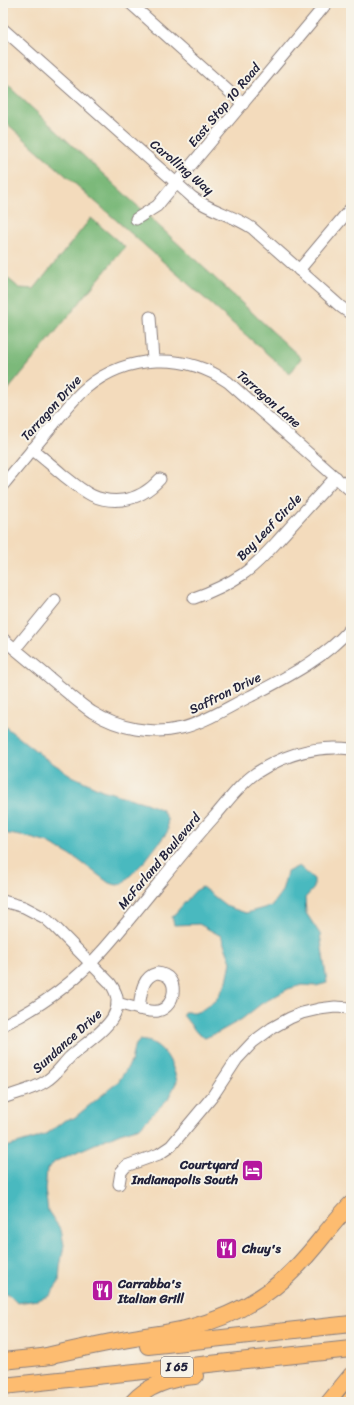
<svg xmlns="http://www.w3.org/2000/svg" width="354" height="1405" viewBox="0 0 354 1405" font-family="Sriracha,sans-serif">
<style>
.forest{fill:#7bb97a;stroke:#4e6e5a}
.water{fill:#49b9bf;stroke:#366e7d}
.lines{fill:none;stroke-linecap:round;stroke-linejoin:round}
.minor-casing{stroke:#8a7e7c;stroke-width:13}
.major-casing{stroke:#8a7e7c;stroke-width:16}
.highway-casing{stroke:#8a7e7c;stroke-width:18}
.minor{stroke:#fff;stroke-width:11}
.major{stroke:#fdbc70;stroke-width:14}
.highway{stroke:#fdbc70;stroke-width:16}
.labels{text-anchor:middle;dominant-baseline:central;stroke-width:4;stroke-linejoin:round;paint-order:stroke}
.shield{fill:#f7f3e8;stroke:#62616f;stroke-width:1}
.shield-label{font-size:12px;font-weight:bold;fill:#22223b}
.street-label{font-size:13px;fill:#22223b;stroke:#f7f3e8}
.poi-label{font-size:13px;font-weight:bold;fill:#22223b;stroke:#f7f3e8;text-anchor:start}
</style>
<rect width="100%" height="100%" fill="#f7f3e8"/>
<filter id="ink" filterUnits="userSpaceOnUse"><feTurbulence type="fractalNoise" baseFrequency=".025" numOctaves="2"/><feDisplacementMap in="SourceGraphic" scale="8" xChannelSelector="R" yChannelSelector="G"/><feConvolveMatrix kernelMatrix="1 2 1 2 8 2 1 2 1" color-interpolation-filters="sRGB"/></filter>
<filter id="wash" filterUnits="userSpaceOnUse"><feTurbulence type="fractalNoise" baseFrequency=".012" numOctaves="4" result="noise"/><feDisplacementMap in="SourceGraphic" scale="16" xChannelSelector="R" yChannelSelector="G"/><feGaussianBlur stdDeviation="0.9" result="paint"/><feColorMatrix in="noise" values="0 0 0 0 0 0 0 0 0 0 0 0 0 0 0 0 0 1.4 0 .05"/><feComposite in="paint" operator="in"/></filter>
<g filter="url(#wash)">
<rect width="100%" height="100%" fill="#f3dbbc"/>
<g class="forest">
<polygon points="3,81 301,358 290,374 3,120"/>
<polygon points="91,218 125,247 3,396 3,274 19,288 34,289"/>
</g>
<g class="water">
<polygon points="3,725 45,758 72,776 102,790 146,803 162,810 167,819 168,831 145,861 122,884 117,885 109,883 77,859 48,843 27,837 3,833"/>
<polygon points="299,866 314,879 314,888 305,898 306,913 320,934 327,983 316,986 302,985 288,989 261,1004 242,1019 219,1032 205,1038 197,1033 183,1015 184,1012 199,1012 216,1000 227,981 231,962 221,936 199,924 174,925 172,917 195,891 202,887 228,907 246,913 271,906 282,891 287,872"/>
<path d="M140 1040C144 1041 149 1041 153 1043 168 1051 173 1066 177 1081L168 1099 140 1127 120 1133 56 1161 47 1169 45 1190 48 1211 61 1230 64 1245 60 1267 59 1282 49 1296 37 1300 17 1303 10 1296 3 1293 4 1235 3 1227V1148L37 1138 48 1133 65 1120 74 1118 118 1082 131 1062 134 1047Z"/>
</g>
</g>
<g filter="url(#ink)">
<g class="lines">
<defs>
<g id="minor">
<polyline points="130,3 243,104"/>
<path d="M3 29 192 197C210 211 233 215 252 228L341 307 351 314"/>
<polyline points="136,219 157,206 166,195 327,3"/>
<polyline points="299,270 351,208"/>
<polyline points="150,317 153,360"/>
<path d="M32 449C43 458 53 466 63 475 83 491 96 503 123 500 138 498 150 490 160 479"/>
<path d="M3 485C20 464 37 444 54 424 64 411 74 398 86 388 127 354 185 352 228 382L351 491"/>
<path d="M194 598C211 592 228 584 243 574 259 563 271 548 284 534 301 515 318 496 336 477"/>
<path d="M3 639C21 654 39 669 57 684 68 693 80 704 92 712 119 729 152 735 182 728 204 723 230 706 251 696 287 677 324 659 351 628"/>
<polyline points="15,649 55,600"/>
<path d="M3 901 24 907 45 918 55 927 110 983C135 1016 90 1038 70 1057 62 1065 56 1075 46 1081 35 1089 16 1093 3 1098"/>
<path d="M157 973C181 975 176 1007 158 1011 152 1012 145 1010 139 1009 141 995 141 977 157 973Z"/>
<polyline points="117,1003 139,1009"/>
<path d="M3 1025C42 1006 76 981 104 949 142 906 176 859 215 816 228 801 240 784 256 773 285 754 317 745 351 749"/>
<polyline points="119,1184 121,1172 126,1166 159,1154 171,1146 212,1097 237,1059 253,1042 272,1028 290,1018 302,1013 319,1009 335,1007 351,1008"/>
</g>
<g id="major">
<polyline points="328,1402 351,1374"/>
<polyline points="348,1402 351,1398"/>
</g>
<g id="highway">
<polyline points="148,1346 351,1324"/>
<path d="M42 1357C73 1350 103 1343 134 1338 151 1335 168 1333 185 1329 221 1320 256 1304 284 1279 310 1257 327 1228 351 1204"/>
<polyline points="3,1361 51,1356"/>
<polyline points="3,1386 351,1349"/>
<path d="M133 1402C149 1384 172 1378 195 1376"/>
</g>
</defs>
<use href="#minor" class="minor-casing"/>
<use href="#major" class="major-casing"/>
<use href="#highway" class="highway-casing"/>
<use href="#minor" class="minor"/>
<use href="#major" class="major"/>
<use href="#highway" class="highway"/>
</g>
</g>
<defs>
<symbol id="hotel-square" viewBox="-11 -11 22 22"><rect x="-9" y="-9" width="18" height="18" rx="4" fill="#b5179e" stroke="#f7f3e8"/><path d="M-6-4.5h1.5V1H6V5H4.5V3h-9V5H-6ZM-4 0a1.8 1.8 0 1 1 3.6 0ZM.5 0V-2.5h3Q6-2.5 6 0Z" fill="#fff"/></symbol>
<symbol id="restaurant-square" viewBox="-11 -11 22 22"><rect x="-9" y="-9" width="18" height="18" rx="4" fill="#b5179e" stroke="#f7f3e8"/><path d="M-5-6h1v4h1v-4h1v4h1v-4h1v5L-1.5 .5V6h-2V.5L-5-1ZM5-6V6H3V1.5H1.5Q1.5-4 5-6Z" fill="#fff"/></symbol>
</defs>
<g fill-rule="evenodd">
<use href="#hotel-square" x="240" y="1158" width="25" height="25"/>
<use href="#restaurant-square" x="214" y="1236" width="25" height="25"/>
<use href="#restaurant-square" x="90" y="1278" width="25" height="25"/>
</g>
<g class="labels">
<rect class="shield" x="161" y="1357" width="32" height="20" rx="3"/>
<g class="shield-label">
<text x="177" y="1367">I 65</text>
</g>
<g class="street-label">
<text transform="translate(224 105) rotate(-50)">East Stop 10 Road</text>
<text transform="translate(182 167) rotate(40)">Carolling Way</text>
<text transform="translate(269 399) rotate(41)">Tarragon Lane</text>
<text transform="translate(51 408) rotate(-48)">Tarragon Drive</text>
<text transform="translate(269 527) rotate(-46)">Bay Leaf Circle</text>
<text transform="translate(225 693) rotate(-26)">Saffron Drive</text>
<text transform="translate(159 861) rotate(-50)">McFarland Boulevard</text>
<text transform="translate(67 1041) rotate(-42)">Sundance Drive</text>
</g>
<g class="poi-label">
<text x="238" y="1164" text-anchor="end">Courtyard<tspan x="238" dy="15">Indianapolis South</tspan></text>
<text x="242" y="1248">Chuy's</text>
<text x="118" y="1283">Carrabba's<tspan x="118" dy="15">Italian Grill</tspan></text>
</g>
</g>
<rect width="354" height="1405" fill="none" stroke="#f7f3e8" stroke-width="16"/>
</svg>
